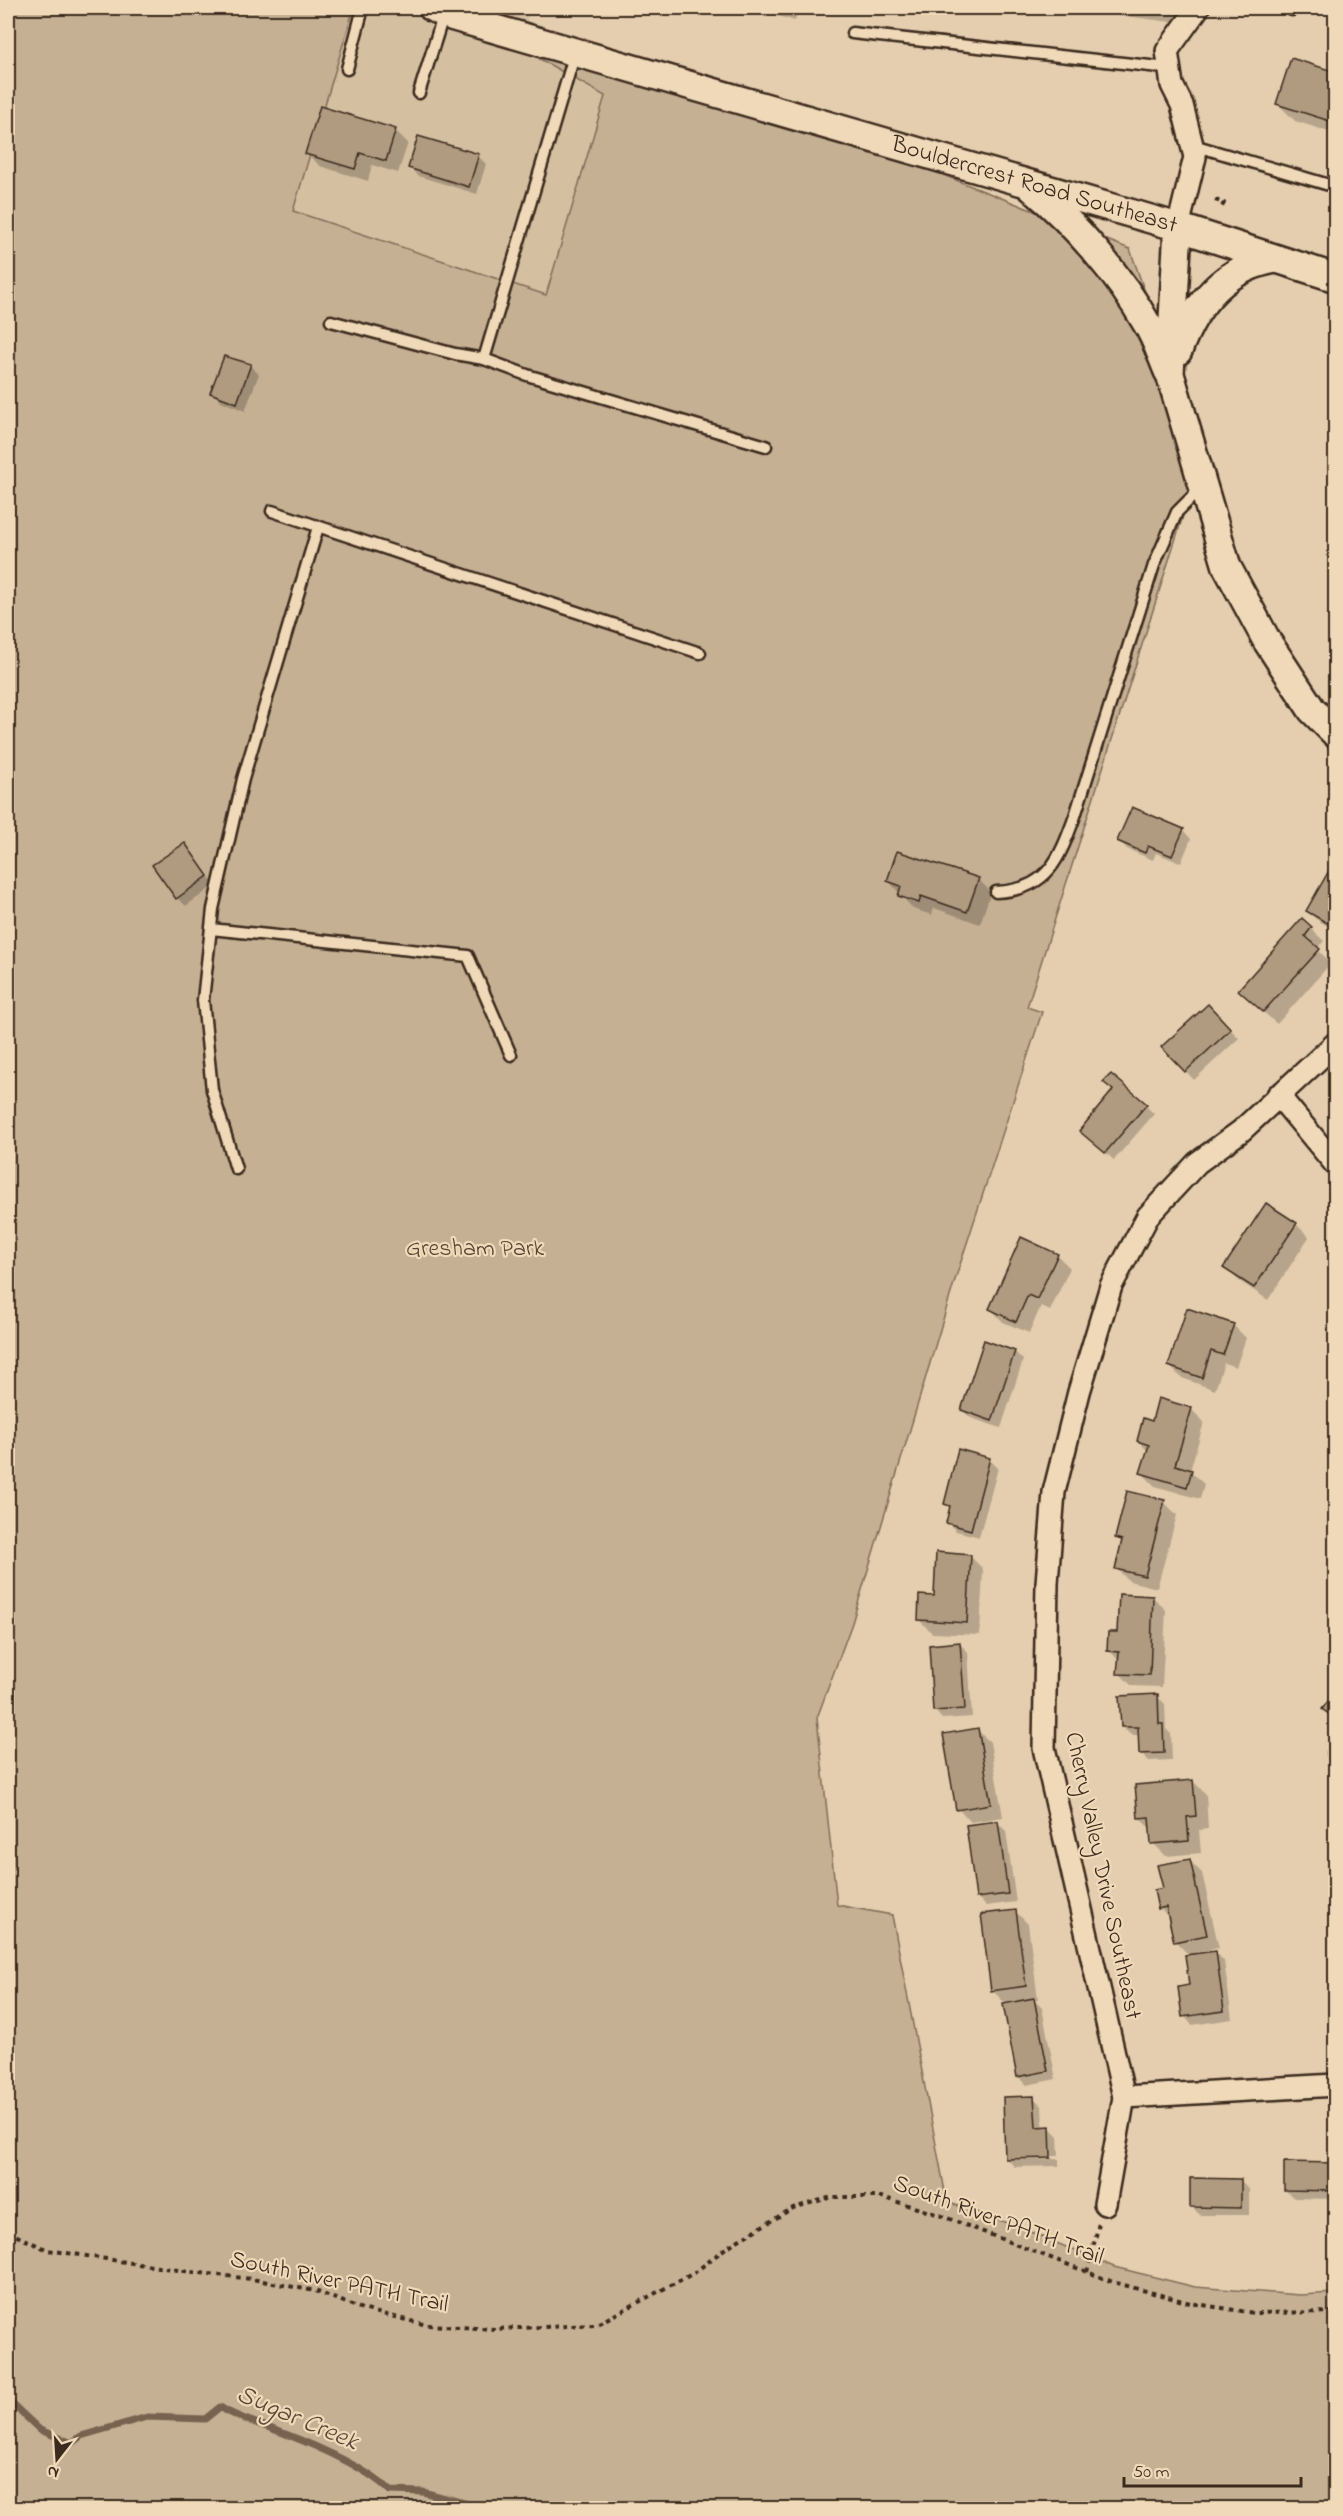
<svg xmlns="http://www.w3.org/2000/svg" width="1343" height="2516" viewBox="0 0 1343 2516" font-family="'Indie Flower',sans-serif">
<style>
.built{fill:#d4bfa1}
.green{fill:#c5b094;stroke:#806d59;stroke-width:1.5}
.shadow{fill:#0003}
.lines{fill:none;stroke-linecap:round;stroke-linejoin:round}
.stream{stroke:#766250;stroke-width:7}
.building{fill:#b09b81;stroke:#3b2a1e;stroke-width:1.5}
.service-casing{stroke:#3b2a1e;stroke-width:15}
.minor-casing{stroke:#3b2a1e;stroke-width:26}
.tertiary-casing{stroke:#3b2a1e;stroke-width:32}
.path{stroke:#3b2a1e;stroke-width:4;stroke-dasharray:4.5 4.5;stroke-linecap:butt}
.service{stroke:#efd9b8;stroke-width:10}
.minor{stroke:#efd9b8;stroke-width:21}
.tertiary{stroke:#efd9b8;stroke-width:27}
.labels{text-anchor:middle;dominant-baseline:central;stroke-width:4.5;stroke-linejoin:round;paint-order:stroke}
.street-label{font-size:24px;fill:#3b2a1e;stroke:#efd9b8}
.park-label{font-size:24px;fill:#574536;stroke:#efd9b8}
.water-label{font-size:26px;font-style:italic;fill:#584637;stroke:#efd9b8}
</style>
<rect width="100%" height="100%" fill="#e4ceaf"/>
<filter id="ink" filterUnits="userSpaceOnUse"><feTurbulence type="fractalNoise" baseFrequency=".0167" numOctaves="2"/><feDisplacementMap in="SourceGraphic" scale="12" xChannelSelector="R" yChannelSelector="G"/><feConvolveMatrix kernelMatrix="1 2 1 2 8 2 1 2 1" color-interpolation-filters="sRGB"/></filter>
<g filter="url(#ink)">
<polygon class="built" points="354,8 530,8 520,47 605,96 546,295 293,211"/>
<polygon class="green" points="8,8 354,8 293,211 546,295 605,96 519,47 832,131 1130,249 1202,456 1027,1007 1042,1012 954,1283 852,1623 817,1718 837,1905 892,1915 947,2202 1016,2226 1114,2267 1195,2287 1300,2295 1335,2293 1335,2508 8,2508"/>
<g class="shadow">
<polygon points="751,8 799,8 795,21"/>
<polygon points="1061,8 1189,8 1187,24"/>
<polygon points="1336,74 1336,134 1295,121 1278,104"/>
<polygon points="395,130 408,143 398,173 372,165 368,181 320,166 307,154"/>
<polygon points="478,156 486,164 477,194 418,176 410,168"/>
<polygon points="250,366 259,374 245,411 221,401 212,393"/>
<polygon points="1183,830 1191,839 1181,863 1156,853 1153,860 1127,849 1119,840"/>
<polygon points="185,845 215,885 186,906 177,898"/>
<polygon points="1336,864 1336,931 1316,919 1308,911"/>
<polygon points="978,879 991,892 980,924 934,908 932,915 913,909 888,880"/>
<polygon points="1302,921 1324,941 1317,949 1331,963 1277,1024 1253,1003"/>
<polygon points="1208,1006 1239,1038 1194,1080 1163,1047"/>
<polygon points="1146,1106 1154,1114 1114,1160 1089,1139"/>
<polygon points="1266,1205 1296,1224 1309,1237 1268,1300 1238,1280 1225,1267"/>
<polygon points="1057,1255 1070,1268 1050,1311 1041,1306 1029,1333 1003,1322 991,1309"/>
<polygon points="1233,1325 1246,1338 1236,1367 1224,1363 1215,1390 1182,1378 1169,1366"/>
<polygon points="1015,1352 1023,1360 1001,1428 971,1418 962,1410"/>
<polygon points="1191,1409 1204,1422 1190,1471 1204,1484 1200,1499 1155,1486 1142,1473 1148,1451 1138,1441 1153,1423"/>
<polygon points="990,1460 998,1468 979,1537 956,1531 947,1522 951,1509 945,1504"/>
<polygon points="1164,1502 1177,1515 1157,1588 1129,1581 1116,1568 1123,1543 1117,1537"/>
<polygon points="970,1556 983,1569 980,1635 932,1633 919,1620"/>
<polygon points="1153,1597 1166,1610 1162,1687 1132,1686 1119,1673 1119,1661 1109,1650 1118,1633"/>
<polygon points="960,1644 968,1652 972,1717 942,1719 934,1710"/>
<polygon points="1157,1696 1165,1704 1166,1729 1171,1734 1172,1760 1149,1761 1141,1753 1140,1735 1131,1735 1122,1727"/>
<polygon points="977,1730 990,1742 1003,1817 971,1822 958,1809"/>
<polygon points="1193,1781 1206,1794 1208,1829 1199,1830 1201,1853 1166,1856 1153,1843 1152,1830 1139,1818"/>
<polygon points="998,1823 1006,1831 1016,1902 986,1906 978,1898"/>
<polygon points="1189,1860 1202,1873 1219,1948 1196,1952 1197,1955 1215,1952 1224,1961 1232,2019 1192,2025 1184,2016 1191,1986 1190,1956 1175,1941 1170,1919 1160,1908 1164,1889"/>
<polygon points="1015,1911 1028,1924 1038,1999 1034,2000 1042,2008 1056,2079 1027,2085 1018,2076 1007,2005 993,1991"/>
<polygon points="1034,2098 1042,2106 1043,2128 1050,2128 1058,2136 1059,2156 1013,2157 1013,2160 1059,2159 1059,2166 1015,2167 1007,2159"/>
<polygon points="1336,2164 1336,2199 1294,2198 1285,2190"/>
<polygon points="1241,2181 1249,2189 1249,2215 1200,2215 1191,2206"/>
</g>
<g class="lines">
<path class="stream" d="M8 2400 40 2430 72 2443 81 2436 147 2417 205 2419 220 2407C237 2418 249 2420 267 2427 303 2440 364 2465 390 2491L423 2492 471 2505 473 2508"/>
</g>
<g class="building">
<polygon points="1291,58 1336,72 1336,123 1276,104"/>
<polygon points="320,106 396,129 386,161 360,153 355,169 305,154"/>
<polygon points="418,136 479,154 469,187 408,168"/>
<polygon points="224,356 251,364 237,403 210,393"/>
<polygon points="1132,807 1184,829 1172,856 1148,846 1145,853 1117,841"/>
<polygon points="185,843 208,876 176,899 152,865"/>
<polygon points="897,851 979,878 967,912 921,896 919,903 898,896 901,886 887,881"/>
<polygon points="1334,862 1336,863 1336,928 1306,911"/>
<polygon points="1302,918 1312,927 1305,936 1320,949 1263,1012 1238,990"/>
<polygon points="1208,1004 1231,1029 1185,1072 1161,1047"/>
<polygon points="1111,1074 1147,1104 1105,1153 1079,1131 1113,1090 1103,1082"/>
<polygon points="1266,1203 1297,1223 1254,1288 1223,1268"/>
<polygon points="1021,1237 1058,1254 1037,1299 1028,1295 1016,1322 989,1309"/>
<polygon points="1187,1308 1234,1324 1223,1355 1211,1351 1202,1378 1168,1366"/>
<polygon points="984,1340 1015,1351 992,1421 961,1410"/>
<polygon points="1158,1398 1192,1408 1175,1465 1192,1470 1187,1487 1140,1473 1149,1445 1137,1441 1143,1418 1152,1421"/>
<polygon points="958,1449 990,1458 971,1530 946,1523 950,1506 944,1504"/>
<polygon points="1127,1491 1165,1500 1145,1576 1115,1569 1122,1540 1115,1538"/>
<polygon points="936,1552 971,1555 967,1623 918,1620 919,1595 934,1596"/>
<polygon points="1119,1594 1153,1596 1150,1675 1117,1674 1119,1652 1107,1651 1108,1632 1117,1632"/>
<polygon points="960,1642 965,1709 933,1711 929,1645"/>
<polygon points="1336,1691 1336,1719 1322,1709"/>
<polygon points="1158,1694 1159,1724 1163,1724 1164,1753 1139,1754 1138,1727 1121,1727 1119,1696"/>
<polygon points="978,1728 991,1804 956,1810 943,1734"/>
<polygon points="1336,1751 1336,1820 1327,1752"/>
<polygon points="1193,1780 1196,1816 1187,1817 1189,1841 1151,1844 1149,1817 1138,1818 1135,1785"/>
<polygon points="998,1821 1008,1894 976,1898 966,1825"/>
<polygon points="1190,1859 1207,1935 1174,1942 1166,1907 1158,1909 1154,1890 1163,1888 1157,1865"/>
<polygon points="1016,1910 1026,1986 991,1991 981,1914"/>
<polygon points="1216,1951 1224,2011 1182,2017 1178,1987 1189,1985 1185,1955"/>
<polygon points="1034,1998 1048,2071 1017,2077 1003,2004"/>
<polygon points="1034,2096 1036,2127 1050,2126 1051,2158 1005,2159 1003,2097"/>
<polygon points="1284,2162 1336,2163 1336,2191 1284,2190"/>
<polygon points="1190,2178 1241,2179 1241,2208 1190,2207"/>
</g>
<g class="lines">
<defs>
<g id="service">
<polyline points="1292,10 1292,8"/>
<polyline points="489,27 496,8"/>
<polyline points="852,33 1168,68"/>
<polyline points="347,69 363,8"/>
<polyline points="419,93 444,13"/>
<polyline points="1193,145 1336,187"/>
<polyline points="331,321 455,354 484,359 575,53"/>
<polyline points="484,359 527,375 766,446"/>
<polyline points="272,511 700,653"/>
<path d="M996 892C1048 890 1059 860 1075 816L1154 565 1177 512 1202 487"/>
<polyline points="211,929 468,956 511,1055"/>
<polyline points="236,1169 212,1090 203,1000 213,909 243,779 318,527"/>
</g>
<g id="minor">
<polyline points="1178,227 1195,157 1182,105 1172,85 1167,51 1198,8"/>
<polyline points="1278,1095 1336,1165"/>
<polyline points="1124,2097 1336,2085"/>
<polyline points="1105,2204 1124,2097 1044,1748 1047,1583 1054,1492 1079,1392 1111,1286 1148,1216 1197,1163 1241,1131 1336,1043"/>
</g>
<g id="tertiary">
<path id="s1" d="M433 8 454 17 1178 227 1336 278"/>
<path d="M1031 187C1075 224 1119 274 1147 324 1156 338 1161 355 1168 371"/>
<polyline points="1178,227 1170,374 1227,567 1267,641 1312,710 1336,734"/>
<path d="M1178 351C1195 304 1225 267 1276 259"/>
</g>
</defs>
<use href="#service" class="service-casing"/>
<use href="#minor" class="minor-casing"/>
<use href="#tertiary" class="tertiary-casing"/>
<g class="path">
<polyline points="1215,200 1224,203 1220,210"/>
<polyline points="8,2232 48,2250 184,2271 252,2279 315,2291 362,2309 427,2325 494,2329 595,2325 694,2273 727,2247 793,2208 832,2197 882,2197 942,2216 1113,2282 1190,2303 1254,2313 1336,2312"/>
<polyline points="1087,2272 1099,2223"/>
</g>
<use href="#service" class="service"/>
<use href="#minor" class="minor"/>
<use href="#tertiary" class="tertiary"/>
</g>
</g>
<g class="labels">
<g class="street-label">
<text stroke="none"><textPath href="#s1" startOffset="627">Bouldercrest Road Southeast</textPath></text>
<text transform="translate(1102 1876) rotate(78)">Cherry Valley Drive Southeast</text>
<text transform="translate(998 2221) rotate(20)">South River PATH Trail</text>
<text transform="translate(339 2283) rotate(12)">South River PATH Trail</text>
</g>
<g class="park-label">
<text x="475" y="1249">Gresham Park</text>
</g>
<g class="water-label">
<text transform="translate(297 2419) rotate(23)">Sugar Creek</text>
</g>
</g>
<rect width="1343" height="2516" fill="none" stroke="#efd9b8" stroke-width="30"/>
<rect x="15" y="15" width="1313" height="2486" fill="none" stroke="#3b2a1e" stroke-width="2" filter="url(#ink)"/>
<g transform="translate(57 2459) rotate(197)" stroke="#efd9b8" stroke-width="4.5" paint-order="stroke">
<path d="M0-4.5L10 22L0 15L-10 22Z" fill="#3b2a1e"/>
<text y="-9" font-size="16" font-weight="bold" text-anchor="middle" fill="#3b2a1e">N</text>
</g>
<path d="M1124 2477v9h177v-9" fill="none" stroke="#3b2a1e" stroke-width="3"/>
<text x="1133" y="2477" font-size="18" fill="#3b2a1e" stroke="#efd9b8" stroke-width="4.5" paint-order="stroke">50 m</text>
</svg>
